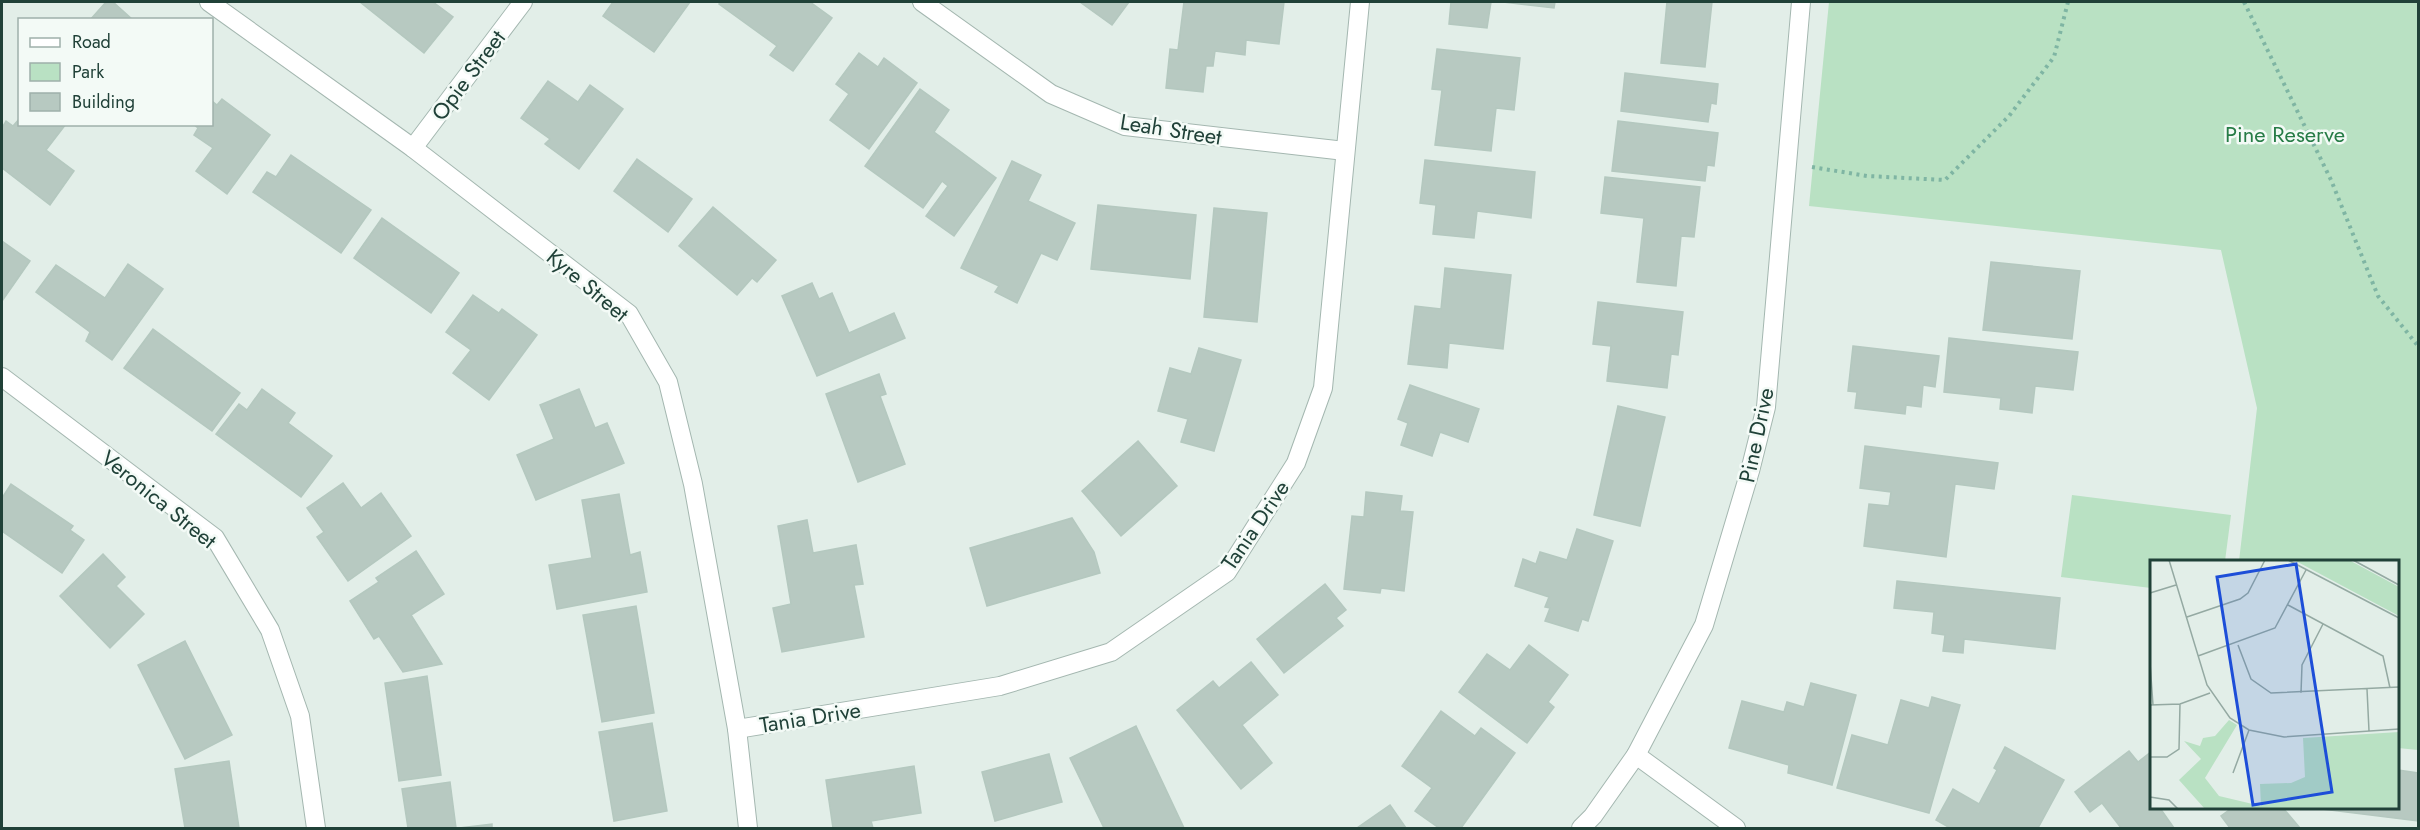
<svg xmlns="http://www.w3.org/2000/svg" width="2420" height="830" viewBox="0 0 2420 830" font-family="Jost,sans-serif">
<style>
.green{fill:#b9e1c3}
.building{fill:#b7c9c1;stroke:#b4c8bf;stroke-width:1.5}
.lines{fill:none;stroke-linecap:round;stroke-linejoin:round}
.street-casing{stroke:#a4b7b0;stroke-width:20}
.path{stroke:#7fb5a3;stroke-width:4;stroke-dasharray:3 4.5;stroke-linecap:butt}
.street{stroke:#fff;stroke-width:18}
.labels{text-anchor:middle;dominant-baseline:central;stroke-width:5;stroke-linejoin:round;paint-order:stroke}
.street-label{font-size:22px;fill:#204138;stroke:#f3faf6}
.park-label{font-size:22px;fill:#267c46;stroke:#f3faf6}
.inset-road{fill:none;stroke:#94a9a2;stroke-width:1.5}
.view{fill:#1d4ed8;fill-opacity:0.15;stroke:#1d4ed8;stroke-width:3}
.inset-edge{fill:none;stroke:#204138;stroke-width:3}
</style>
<rect width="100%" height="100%" fill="#e2eee8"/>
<g class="green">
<polygon points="1829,2 2418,2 2418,750 2398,748 2398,562 2239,561 2257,408 2221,250 1809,206"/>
<polygon points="2072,495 2231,515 2225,561 2152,562 2151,588 2061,577"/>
</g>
<g class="building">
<polygon points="106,2 113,2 133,20 90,20"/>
<polygon points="360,2 433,2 453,17 424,53"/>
<polygon points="613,2 690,2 654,52 603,16"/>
<polygon points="720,2 810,2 832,18 793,71 770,55 777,46 719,4"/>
<polygon points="1080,2 1129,2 1112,25"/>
<polygon points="1184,2 1284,2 1279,44 1246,40 1245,55 1215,51 1213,66 1206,66 1203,92 1166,88 1170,49 1178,50"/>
<polygon points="1451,2 1491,2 1487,28 1449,24"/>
<polygon points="1503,2 1555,2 1554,8"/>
<polygon points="1667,2 1712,2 1705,67 1661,63"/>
<polygon points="1437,49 1520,58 1514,110 1496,108 1491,151 1435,145 1442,90 1432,89"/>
<polygon points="859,53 878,67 884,58 917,83 869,149 830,120 849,94 836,84"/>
<polygon points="1625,73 1718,84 1716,104 1711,103 1708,122 1621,111"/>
<polygon points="548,81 578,102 590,85 623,109 579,169 545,144 550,139 521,118"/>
<polygon points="920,89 949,110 934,132 996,178 954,236 926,216 948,186 942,181 923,208 865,166"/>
<polygon points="222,99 270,135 227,194 196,171 213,148 194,135 198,128 193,124 212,124 212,101 217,105"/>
<polygon points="20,118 20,124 66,124 46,150 74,171 50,205 2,168 2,128 6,121 13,126"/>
<polygon points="1618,121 1718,133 1714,166 1707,165 1705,181 1612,171"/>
<polygon points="291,155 371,210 341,253 253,192 267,172 276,177"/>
<polygon points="637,159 692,199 668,232 614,191"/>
<polygon points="1425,160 1535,172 1531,218 1477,211 1474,238 1433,234 1436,205 1420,203"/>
<polygon points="1012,161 1041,175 1028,201 1075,223 1057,260 1041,253 1017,303 995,292 999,286 961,268"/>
<polygon points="1605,177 1700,187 1694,237 1681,236 1676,286 1637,282 1644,218 1601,213"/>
<polygon points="1098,205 1196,215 1190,279 1091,269"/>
<polygon points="713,207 776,260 757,282 752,278 737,295 679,246"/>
<polygon points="1214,208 1267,213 1257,322 1204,317"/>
<polygon points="382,218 459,273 431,313 354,258"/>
<polygon points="2,241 30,261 2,301"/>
<polygon points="1991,262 2080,271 2072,339 1983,330"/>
<polygon points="128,264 163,289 112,360 86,341 90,332 36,292 56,265 105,298"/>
<polygon points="1445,268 1511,275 1503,349 1449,343 1447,368 1408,364 1415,306 1441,309"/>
<polygon points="812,283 819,299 832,293 849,333 894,313 905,338 817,376 782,296"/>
<polygon points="473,295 499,313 502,309 537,335 489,400 453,373 471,350 446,332"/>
<polygon points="1598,302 1683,312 1678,355 1671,354 1667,388 1607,381 1611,346 1593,344"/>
<polygon points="153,329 240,393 212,431 124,368"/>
<polygon points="1949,338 2078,352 2073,390 2035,386 2032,413 2000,409 2001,398 1944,392"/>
<polygon points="1853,346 1939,356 1935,387 1923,385 1921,407 1906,405 1905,414 1855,408 1857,392 1848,391"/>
<polygon points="1199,348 1241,360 1214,451 1181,442 1188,419 1158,411 1170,368 1191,374"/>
<polygon points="879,374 886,394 880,396 905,464 858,482 826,394"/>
<polygon points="1410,385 1479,409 1468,442 1440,432 1432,456 1401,445 1408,423 1398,419"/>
<polygon points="262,389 295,413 288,423 332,456 301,497 216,434 239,404 247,410"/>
<polygon points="579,389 595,428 607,423 624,463 536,500 517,455 554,439 540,405"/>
<polygon points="1618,406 1665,417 1640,526 1594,515"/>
<polygon points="1138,441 1177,486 1121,536 1082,491"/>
<polygon points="1865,446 1998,463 1994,489 1955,484 1946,557 1864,546 1869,504 1889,506 1891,492 1860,488"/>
<polygon points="343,483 361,508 381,493 411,536 348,581 317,537 324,532 307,508"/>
<polygon points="11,484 73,526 70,530 84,540 62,573 2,531 2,498"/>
<polygon points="1366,492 1402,496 1400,511 1413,512 1404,591 1381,588 1380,593 1344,589 1352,516 1364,517"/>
<polygon points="619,494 630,555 640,552 647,592 557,609 549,565 592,558 582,500"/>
<polygon points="1072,518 1094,552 1100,573 987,606 970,548"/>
<polygon points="807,520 813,553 856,545 863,584 854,585 864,637 782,652 773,608 791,604 778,526"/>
<polygon points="1577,529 1613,541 1588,621 1582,619 1578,631 1545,621 1550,608 1545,607 1549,597 1515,586 1523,559 1536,564 1540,552 1567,560"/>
<polygon points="416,551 444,594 411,615 442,664 403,672 379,636 374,639 350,601 379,582 376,578"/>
<polygon points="103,554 125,577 116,586 144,614 110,648 60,596"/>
<polygon points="1897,581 2060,598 2055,649 1964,639 1963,653 1943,651 1945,635 1932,633 1934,612 1894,608"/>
<polygon points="1325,584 1346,610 1336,618 1343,626 1284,673 1257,639"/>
<polygon points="636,606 654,713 602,722 583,615"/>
<polygon points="185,641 232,735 185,759 138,665"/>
<polygon points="1529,645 1568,675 1548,702 1554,707 1527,743 1459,692 1487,654 1510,670"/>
<polygon points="1251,662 1278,695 1242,725 1272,763 1241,789 1177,710 1213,681 1219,688"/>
<polygon points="427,676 441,775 399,781 385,683"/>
<polygon points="1811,683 1856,695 1832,785 1788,773 1789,765 1729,748 1742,701 1784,712 1787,702 1804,707"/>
<polygon points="1932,697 1960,705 1929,813 1837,788 1852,735 1888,745 1901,700 1929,708"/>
<polygon points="1441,711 1475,736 1481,728 1515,753 1461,828 1439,828 1415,811 1432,788 1402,766"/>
<polygon points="652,723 667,811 614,821 599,732"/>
<polygon points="1136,726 1184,828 1104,828 1070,758"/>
<polygon points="2005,747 2064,780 2038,828 1950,828 1936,820 1953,789 1979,804 1997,770 1994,768"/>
<polygon points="2129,751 2138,762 2152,751 2152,808 2160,808 2174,828 2121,828 2102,803 2090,812 2075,792"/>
<polygon points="1049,754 1062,802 995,821 982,772"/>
<polygon points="229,761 239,828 185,828 175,769"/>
<polygon points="914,766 921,813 871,821 873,828 833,828 826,780"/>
<polygon points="2398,770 2418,773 2418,821 2314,808 2398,808"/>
<polygon points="450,782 456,828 408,828 402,789"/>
<polygon points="1390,805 1406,828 1357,828"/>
<polygon points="2232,808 2283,808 2300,828 2230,828 2221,816"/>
<polygon points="492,824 492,828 459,828"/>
</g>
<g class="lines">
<defs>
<g id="street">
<polyline points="209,2 413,148 629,314 668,382 693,484 737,729 748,828"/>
<polyline points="922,2 1051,94 1125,126 1345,151"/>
<polyline points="413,148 523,2"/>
<polyline points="2,377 215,538 270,630 300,716 316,828"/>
<polyline points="737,729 1000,686 1111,652 1227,572 1296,463 1323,388 1360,2"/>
<polyline points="1636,755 1736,828"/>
<polyline points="1581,828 1593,816 1636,755 1704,625 1750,471 1766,407 1801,2"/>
</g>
</defs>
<use href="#street" class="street-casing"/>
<g class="path">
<polyline points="2244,2 2331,180 2378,296 2418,346"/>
<polyline points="1812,167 1867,176 1945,180 2009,116 2054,57 2068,2"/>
</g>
<use href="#street" class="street"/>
</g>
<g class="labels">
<g class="street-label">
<text transform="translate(468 75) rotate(-53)">Opie Street</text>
<text transform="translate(1171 129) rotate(9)">Leah Street</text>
<text transform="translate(588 285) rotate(40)">Kyre Street</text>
<text transform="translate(1756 435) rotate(-78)">Pine Drive</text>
<text transform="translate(159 499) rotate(39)">Veronica Street</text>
<text transform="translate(1255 525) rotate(-56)">Tania Drive</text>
<text transform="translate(810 717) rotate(-9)">Tania Drive</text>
</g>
<g class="park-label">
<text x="2285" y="134">Pine Reserve</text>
</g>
</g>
<g transform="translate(2150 560)">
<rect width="249" height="249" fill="#e2eee8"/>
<path d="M144 0H199L249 27V56ZM79 160 87 165 55 218 69 236 111 246 110 224 141 223 155 217 153 178 249 172V249H55L29 220 51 199 34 181 50 186 53 178 65 176Z" fill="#b9e1c3"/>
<path class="inset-road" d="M19 0 57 125 80 158 99 170 134 177 249 169M138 0 249 58M203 0 249 25M0 33 26 25M138 45 233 96 240 128M37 57 90 39 98 33 115 0M88 85 101 119 121 133 249 127M48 96 125 68 156 10M0 103 3 145M217 129 219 171M151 133 152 105 173 64M0 145 30 144 60 133M0 197H17L29 189 30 144M83 213 99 170M0 237 19 240 28 249"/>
<path class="view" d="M146 4 182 232 103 245 67 17Z"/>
<rect width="249" height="249" class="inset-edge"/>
</g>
<rect width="2420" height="830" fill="none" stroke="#204138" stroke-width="6"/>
<rect x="18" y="18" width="195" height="108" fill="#f3faf6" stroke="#9fb0aa" stroke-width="1.5"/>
<rect x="30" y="38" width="30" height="9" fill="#ffffff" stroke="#9fb0aa" stroke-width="1.5"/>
<text x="72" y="48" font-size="18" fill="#204138">Road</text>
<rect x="30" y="63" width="30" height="18" fill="#b9e1c3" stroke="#9fb0aa" stroke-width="1.5"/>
<text x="72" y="78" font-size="18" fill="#204138">Park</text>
<rect x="30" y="93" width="30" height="18" fill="#b7c9c1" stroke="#9fb0aa" stroke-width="1.5"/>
<text x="72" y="108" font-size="18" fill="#204138">Building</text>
</svg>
